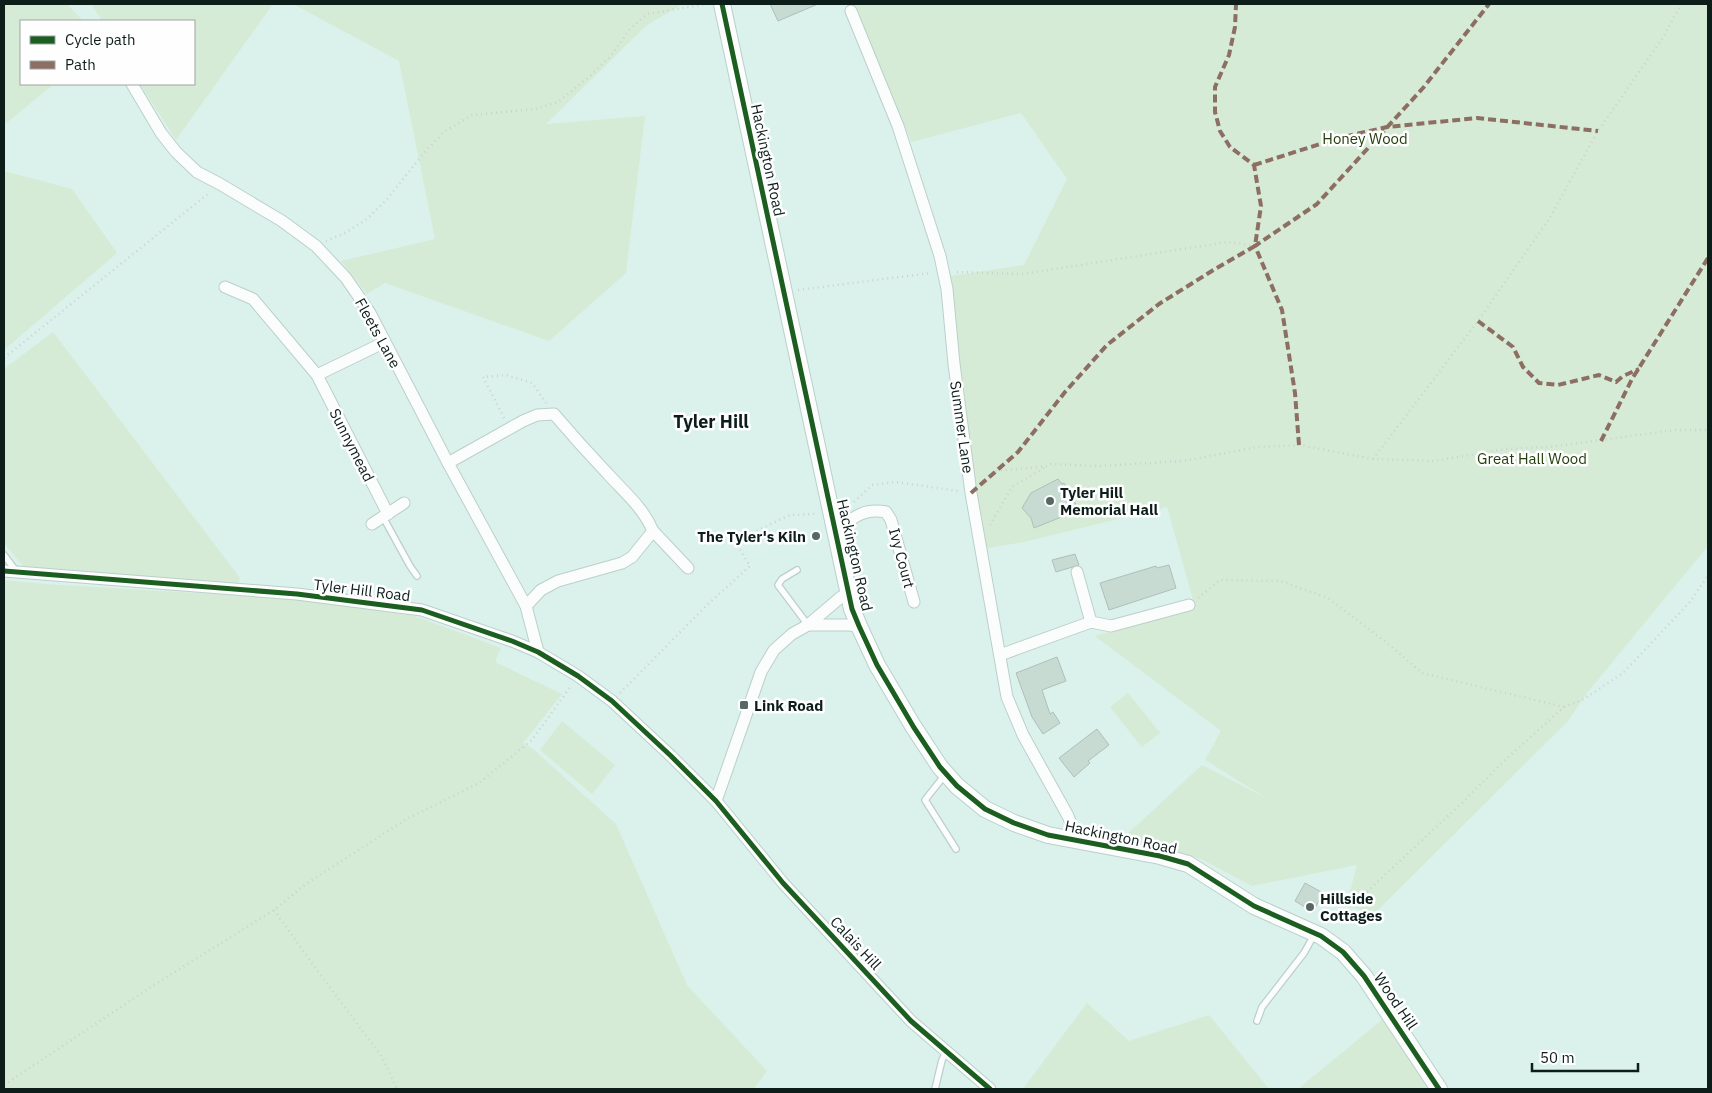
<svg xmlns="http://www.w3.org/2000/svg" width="1712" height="1093" viewBox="0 0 1712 1093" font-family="'IBM Plex Sans',sans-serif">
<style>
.green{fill:#d5ebd5}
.building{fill:#c8dbd2;stroke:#afbfb8}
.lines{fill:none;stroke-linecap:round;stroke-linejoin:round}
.lane-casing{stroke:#bccfca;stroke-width:8}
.street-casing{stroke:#bccfca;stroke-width:13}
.secondary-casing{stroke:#bccfca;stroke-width:18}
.path{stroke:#cbd2d0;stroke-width:2.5;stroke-dasharray:1 4;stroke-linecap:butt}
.lane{stroke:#fafdfc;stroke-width:5.5}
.street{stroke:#fafdfc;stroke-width:11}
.secondary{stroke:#fafdfc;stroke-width:16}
.quiet{stroke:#8d6e63;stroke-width:4;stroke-dasharray:8 4;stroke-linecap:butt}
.cycleway-casing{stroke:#fefefe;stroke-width:8}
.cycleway{stroke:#1b5e20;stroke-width:5}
.poi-dot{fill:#556864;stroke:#fefefe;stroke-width:2}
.labels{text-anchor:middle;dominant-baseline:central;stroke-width:5;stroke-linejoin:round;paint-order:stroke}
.park-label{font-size:15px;fill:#253e0d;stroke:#fefefe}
.street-label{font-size:15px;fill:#0d1e1a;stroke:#fefefe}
.poi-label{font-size:15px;font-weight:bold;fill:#0d1e1a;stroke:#fefefe;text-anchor:start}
.quarter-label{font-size:18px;font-weight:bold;fill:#0d1e1a;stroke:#fefefe}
</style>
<rect width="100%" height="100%" fill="#dbf2ec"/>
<g class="green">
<polygon points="4,4 67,4 83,21 21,21 21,84 54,84 4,125"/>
<polygon points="91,4 273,4 176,140 140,84 194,84 194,21 102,21"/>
<polygon points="293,4 683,4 647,25 546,124 645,116 626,273 549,341 385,283 367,294 341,261 435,239 399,61"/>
<polygon points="846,4 1708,4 1708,546 1587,693 1568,721 1376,912 1346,907 1357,865 1252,886 1201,859 1124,837 1202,765 1266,798 1205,760 1221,731 1095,636 1195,607 1167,507 1024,542 982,549 950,276 1024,265 1067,179 1021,113 912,142"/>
<polygon points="4,171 72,189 117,253 4,350"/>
<polygon points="53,332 240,578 235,589 30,574 4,543 4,369"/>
<polygon points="4,580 45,584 296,599 415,616 501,648 495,662 562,694 523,743 533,749 616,824 687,985 767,1071 754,1089 4,1089"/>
<polygon points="1128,693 1160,733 1142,747 1110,707"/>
<polygon points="562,721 615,765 592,794 540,750"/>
<polygon points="1087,1003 1129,1041 1209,1015 1269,1089 1023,1089"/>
<polygon points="1383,1019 1428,1089 1298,1089"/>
</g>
<g class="building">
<polygon points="770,4 818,4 778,21"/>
<polygon points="1058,479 1062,484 1064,483 1079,510 1034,528 1031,518 1022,508 1031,493"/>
<polygon points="1075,554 1079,565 1056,572 1052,560"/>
<polygon points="1169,565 1176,588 1109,610 1100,583 1156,566 1157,568"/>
<polygon points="1057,657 1066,681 1042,690 1050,714 1053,712 1060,723 1043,734 1032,717 1016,673"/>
<polygon points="1097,729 1109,745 1088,761 1090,763 1074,777 1059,758"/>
<polygon points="1305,883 1323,893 1313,912 1295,901"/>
</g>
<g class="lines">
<defs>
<g id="lane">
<polyline points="383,517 410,566 417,576"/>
<polyline points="4,555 16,571"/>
<polyline points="797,570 782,579 778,585 808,625"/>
<polyline points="944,776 925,800 956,849"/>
<polyline points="1257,1021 1262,1007 1304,953 1314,935"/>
<polyline points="935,1089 942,1060 946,1052"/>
</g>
<g id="street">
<polyline points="851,11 898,126 940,256 947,289 954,364 971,493 1007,697 1023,735 1068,816 1078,840"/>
<polyline points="132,84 161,133 176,152 197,172 220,184 282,221 316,246 346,278 370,313 448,463 526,606 538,652"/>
<polyline points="225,287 253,299 317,375 388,514"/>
<polyline points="317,375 385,342"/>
<path d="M448 463 523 421 537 415 554 414C571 434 589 454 607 473 624 492 643 507 653 531L632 557 622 563 558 581 541 590 526 606"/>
<polyline points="372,524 404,503"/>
<polyline points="653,531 688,568"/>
<path d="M836 531C854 517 863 508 886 512L891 520 914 602"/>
<polyline points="4,571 297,594 422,610 512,641 538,652 578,676 612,701 671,756 716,801 783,883 911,1021 990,1089"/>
<polyline points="1077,572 1091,622"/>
<polyline points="808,625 849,625 859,626"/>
<polyline points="1000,655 1091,622 1111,626 1189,605"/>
<polyline points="716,801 761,672 774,650 792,634 808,625 841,597 849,593"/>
</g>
<polyline id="secondary" points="722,4 852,609 859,626 877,665 913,726 940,767 957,786 985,809 1014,823 1048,835 1160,856 1188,864 1254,906 1321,936 1343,952 1364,976 1439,1089"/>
</defs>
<use href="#lane" class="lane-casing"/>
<use href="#street" class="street-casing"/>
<use href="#secondary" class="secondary-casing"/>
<g class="path">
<polyline points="326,241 345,233 367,219 387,199 424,153 444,132 472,115 535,109 558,102 590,76 611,56 629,30 647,14 707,4"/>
<polyline points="957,272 1023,274 1228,242 1255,246"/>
<polyline points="798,290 931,273"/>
<polyline points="4,358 209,193"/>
<polyline points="504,418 483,377 506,375 532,383 546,403"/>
<polyline points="1373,459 1478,321 1549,219 1598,131 1664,36 1681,4"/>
<polyline points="996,471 1048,466 1051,464 1099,466 1183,461 1258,447 1299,445 1373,459 1434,461 1505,449 1549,447 1675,430 1708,430"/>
<polyline points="854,502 872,485 896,482 958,491"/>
<polyline points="990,525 1012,487 1047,466"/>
<polyline points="1198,598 1220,580 1280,581 1328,598 1387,643 1422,673 1564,707"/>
<polyline points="620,693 706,606 750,566 735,541 790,515 816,514"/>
<polyline points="1356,902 1463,802 1505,760 1564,707 1584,699 1623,673 1690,602 1708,575"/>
<polyline points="274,910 314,966 382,1057 397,1089"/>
<polyline points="4,1085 154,985 274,910 306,884 405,820 479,783 532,740 571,686"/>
</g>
<use href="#lane" class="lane"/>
<use href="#street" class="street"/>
<use href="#secondary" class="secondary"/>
<g class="quiet">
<polyline points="1254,165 1339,138 1387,127 1477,118 1598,131"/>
<polyline points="1478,321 1513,347 1523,367 1539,383 1558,385 1599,375 1616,382 1623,376 1639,369"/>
<polyline points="1601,441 1632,379 1708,258"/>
<polyline points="1299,445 1295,393 1282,310 1255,246 1317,204 1423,88 1489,4"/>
<polyline points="971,493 1018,452 1065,392 1107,345 1159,304 1215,269 1255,246 1261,206 1254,165 1230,147 1220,131 1215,112 1215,87 1229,55 1235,27 1236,4"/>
</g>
<defs>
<g id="cycleway">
<polyline points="722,4 852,609 859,626 877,665 913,726 940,767 957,786 985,809 1014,823 1048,835 1160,856 1188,864 1254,906 1321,936 1343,952 1364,976 1439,1089"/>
<polyline points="4,571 297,594 422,610 512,641 538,652 578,676 612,701 671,756 716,801 783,883 911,1021 990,1089"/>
</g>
</defs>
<use href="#cycleway" class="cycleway-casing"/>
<use href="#cycleway" class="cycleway"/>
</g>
<g class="poi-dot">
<circle cx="1050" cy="501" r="5"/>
<circle cx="816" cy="536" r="5"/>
<rect x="739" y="700" width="10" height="10" rx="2.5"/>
<circle cx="1310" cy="907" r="5"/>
</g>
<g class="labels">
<g class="park-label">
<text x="1365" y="138">Honey Wood</text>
<text x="1532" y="458">Great Hall Wood</text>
</g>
<g class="street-label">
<text transform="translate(768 160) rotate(78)">Hackington Road</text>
<text transform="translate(378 333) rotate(61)">Fleets Lane</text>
<text transform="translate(962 427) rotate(82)">Summer Lane</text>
<text transform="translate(352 445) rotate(63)">Sunnymead</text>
<text transform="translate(855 555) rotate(77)">Hackington Road</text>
<text transform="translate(902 558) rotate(75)">Ivy Court</text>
<text transform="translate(362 590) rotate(7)">Tyler Hill Road</text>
<text transform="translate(1121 837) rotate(12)">Hackington Road</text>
<text transform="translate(856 943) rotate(47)">Calais Hill</text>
<text transform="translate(1396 1001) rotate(56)">Wood Hill</text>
</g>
<g class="poi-label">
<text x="1060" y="492">Tyler Hill<tspan x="1060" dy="17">Memorial Hall</tspan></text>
<text x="806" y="536" text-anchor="end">The Tyler's Kiln</text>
<text x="754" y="705">Link Road</text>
<text x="1320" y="898">Hillside<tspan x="1320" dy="17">Cottages</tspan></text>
</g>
<g class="quarter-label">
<text x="711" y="421">Tyler Hill</text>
</g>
</g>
<rect width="1712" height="1093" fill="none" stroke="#0d1e1a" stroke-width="10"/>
<rect x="20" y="20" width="175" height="65" fill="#fefefe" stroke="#9ea4a3"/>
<rect x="30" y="36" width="25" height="8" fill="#1b5e20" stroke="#9ea4a3"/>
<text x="65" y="45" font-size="15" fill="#0d1e1a">Cycle path</text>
<rect x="30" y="61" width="25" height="8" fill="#8d6e63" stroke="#9ea4a3"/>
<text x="65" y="70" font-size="15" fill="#0d1e1a">Path</text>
<path d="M1532 1063v8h106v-8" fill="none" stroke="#0d1e1a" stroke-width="2.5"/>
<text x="1540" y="1063" font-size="15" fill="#0d1e1a" stroke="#fefefe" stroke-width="4" paint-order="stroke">50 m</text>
</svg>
